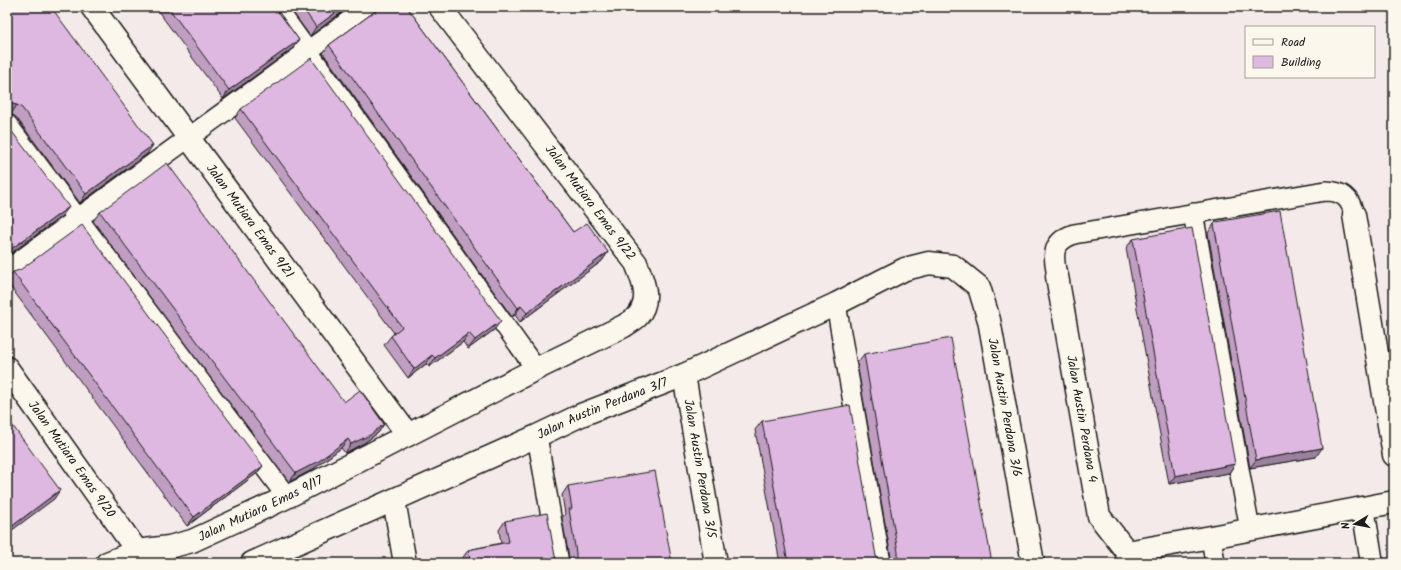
<svg xmlns="http://www.w3.org/2000/svg" width="1401" height="570" viewBox="0 0 1401 570" font-family="Kalam,sans-serif">
<style>
.lines{fill:none;stroke-linecap:round;stroke-linejoin:round}
.service-casing{stroke:#1c1c1c;stroke-width:22}
.minor-casing{stroke:#1c1c1c;stroke-width:25}
.service{stroke:#fbf7ec;stroke-width:19}
.minor{stroke:#fbf7ec;stroke-width:22}
.wall{fill:#bf9ec2;stroke:#1c1c1c}
.shaded-wall{fill:#9b819e;stroke:#1c1c1c}
.building{fill:#deb8e1;stroke:#1c1c1c}
.labels{text-anchor:middle;dominant-baseline:central;stroke-width:3;stroke-linejoin:round;paint-order:stroke}
.street-label{font-size:13px;fill:#1c1c1c;stroke:#fbf7ec}
</style>
<rect width="100%" height="100%" fill="#f5eaea"/>
<filter id="ink" filterUnits="userSpaceOnUse"><feTurbulence type="fractalNoise" baseFrequency=".025" numOctaves="2"/><feDisplacementMap in="SourceGraphic" scale="8" xChannelSelector="R" yChannelSelector="G"/><feConvolveMatrix kernelMatrix="1 2 1 2 8 2 1 2 1" color-interpolation-filters="sRGB"/></filter>
<g filter="url(#ink)">
<g class="lines">
<defs>
<g id="service">
<polyline points="276,7 536,369"/>
<polyline points="7,124 287,497"/>
<polyline points="1193,213 1250,530"/>
<polyline points="7,270 368,7"/>
<path d="M1057 276C1053 255 1051 242 1074 234L1325 191C1342 191 1351 198 1354 215"/>
<polyline points="836,304 881,563"/>
<polyline points="537,436 559,563"/>
<polyline points="1211,537 1215,563"/>
</g>
<g id="minor">
<path id="s1" d="M92 7 408 435"/>
<polyline points="1354,215 1394,455"/>
<path id="s2" d="M1057 276 1099 516 1127 552 1128 563"/>
<path id="s3" d="M7 368 137 551"/>
<path id="s4" d="M684 375 716 563"/>
<polyline points="394,500 405,563"/>
<polyline points="1363,508 1372,563"/>
<polyline points="1127,552 1211,537 1394,502"/>
<path id="s5" d="M107 563 137 551 169 547 192 541 287 497 536 369 624 326C628 323 633 321 637 317 652 300 643 281 636 263L440 7"/>
<path id="s6" d="M252 563 537 436 581 415 684 375 836 304 905 269 929 263 953 266 979 287 989 320 1033 563"/>
</g>
</defs>
<use href="#service" class="service-casing"/>
<use href="#minor" class="minor-casing"/>
<use href="#service" class="service"/>
<use href="#minor" class="minor"/>
</g>
<g class="wall">
<polygon points="7,7 147,154 80,203 16,117 11,114"/>
<polygon points="155,7 275,7 299,40 292,49 223,99"/>
<polygon points="289,7 349,7 310,36"/>
<polygon points="379,7 407,7 573,232 608,252 602,261 520,322 515,315 512,317 323,53 329,45 378,9"/>
<polygon points="241,109 494,330 468,349 463,342 429,367 426,364 408,378 384,345 391,336 394,333 235,118"/>
<polygon points="100,212 344,402 384,424 378,433 364,443 345,453 341,448 312,470 289,482 93,221"/>
<polygon points="1214,224 1316,457 1250,468 1208,233"/>
<polygon points="1133,239 1235,464 1229,473 1169,484 1126,248"/>
<polygon points="13,272 263,466 256,474 187,526 7,282 7,280"/>
<polygon points="864,354 992,563 892,563 857,363"/>
<polygon points="762,421 876,556 879,561 882,563 780,563 755,430"/>
<polygon points="568,486 672,563 570,563 562,518 565,514 562,495"/>
<polygon points="505,521 555,556 557,561 559,563 463,563 462,559 468,550 501,543 499,530"/>
</g>
<g class="shaded-wall">
<polygon points="343,7 349,7 310,36 316,27"/>
<polygon points="299,40 292,49 223,99 229,90"/>
<polygon points="12,104 17,105 11,114 7,113 7,106"/>
<polygon points="153,145 147,154 80,203 86,194"/>
<polygon points="69,207 62,216 7,256 7,252"/>
<polygon points="608,252 602,261 520,322 527,313"/>
<polygon points="521,306 515,315 512,317 518,308"/>
<polygon points="501,321 494,330 468,349 475,340"/>
<polygon points="469,333 463,342 429,367 435,358"/>
<polygon points="432,355 426,364 408,378 414,369"/>
<polygon points="384,424 378,433 364,443 345,453 351,444"/>
<polygon points="348,439 341,448 312,470 289,482 296,473"/>
<polygon points="1322,448 1316,457 1250,468 1256,460"/>
<polygon points="1235,464 1229,473 1169,484 1175,476"/>
<polygon points="263,466 256,474 187,526 194,517"/>
<polygon points="60,490 54,499 7,534 7,530"/>
</g>
<g class="building">
<polygon points="7,7 51,7 153,145 86,194 22,108 17,105 12,104 7,106"/>
<polygon points="168,7 275,7 299,40 229,90"/>
<polygon points="302,7 343,7 316,27"/>
<polygon points="381,7 407,7 573,232 587,223 608,252 527,313 521,306 518,308 329,45"/>
<polygon points="311,58 501,321 475,340 469,333 435,358 432,355 414,369 391,336 402,327 241,109"/>
<polygon points="7,125 69,207 7,252"/>
<polygon points="167,163 344,402 360,390 384,424 370,435 351,444 348,439 319,461 296,473 100,212"/>
<polygon points="1280,211 1322,448 1256,460 1214,224 1216,222"/>
<polygon points="82,225 263,466 194,517 13,272 20,270"/>
<polygon points="1192,228 1235,464 1175,476 1133,239"/>
<polygon points="951,338 992,563 893,563 895,562 898,558 898,552 864,354"/>
<polygon points="850,405 876,556 879,561 882,563 788,563 762,421"/>
<polygon points="7,418 60,490 7,530"/>
<polygon points="655,471 672,563 571,563 573,562 576,558 576,553 569,509 572,509 568,486"/>
<polygon points="547,513 555,556 557,561 559,563 471,563 468,550 509,542 505,521"/>
</g>
</g>
<g class="labels">
<g class="street-label">
<text transform="translate(590 203) rotate(53)">Jalan Mutiara Emas 9/22</text>
<text stroke="none"><textPath href="#s1" startOffset="266">Jalan Mutiara Emas 9/21</textPath></text>
<text stroke="none"><textPath href="#s6" startOffset="922">Jalan Austin Perdana 3/6</textPath></text>
<text stroke="none"><textPath href="#s6" startOffset="383">Jalan Austin Perdana 3/7</textPath></text>
<text stroke="none"><textPath href="#s2" startOffset="145">Jalan Austin Perdana 4</textPath></text>
<text stroke="none"><textPath href="#s3" startOffset="112">Jalan Mutiara Emas 9/20</textPath></text>
<text stroke="none"><textPath href="#s4" startOffset="95">Jalan Austin Perdana 3/5</textPath></text>
<text stroke="none"><textPath href="#s5" startOffset="164">Jalan Mutiara Emas 9/17</textPath></text>
</g>
</g>
<rect width="1401" height="570" fill="none" stroke="#fbf7ec" stroke-width="24"/>
<rect x="12" y="12" width="1377" height="546" fill="none" stroke="#1c1c1c" stroke-width="1.5" filter="url(#ink)"/>
<rect x="1245" y="26" width="130" height="52" fill="#fbf7ec" stroke="#a29f99"/>
<rect x="1253" y="39" width="20" height="6" fill="#fbf7ec" stroke="#a29f99"/>
<text x="1281" y="46" font-size="12" fill="#1c1c1c">Road</text>
<rect x="1253" y="56" width="20" height="12" fill="#deb8e1" stroke="#a29f99"/>
<text x="1281" y="66" font-size="12" fill="#1c1c1c">Building</text>
<g transform="translate(1355 524) rotate(260)" stroke="#fbf7ec" stroke-width="3" paint-order="stroke">
<path d="M0-3L7 15L0 10L-7 15Z" fill="#1c1c1c"/>
<text y="-6" font-size="11" font-weight="bold" text-anchor="middle" fill="#1c1c1c">N</text>
</g>
</svg>
